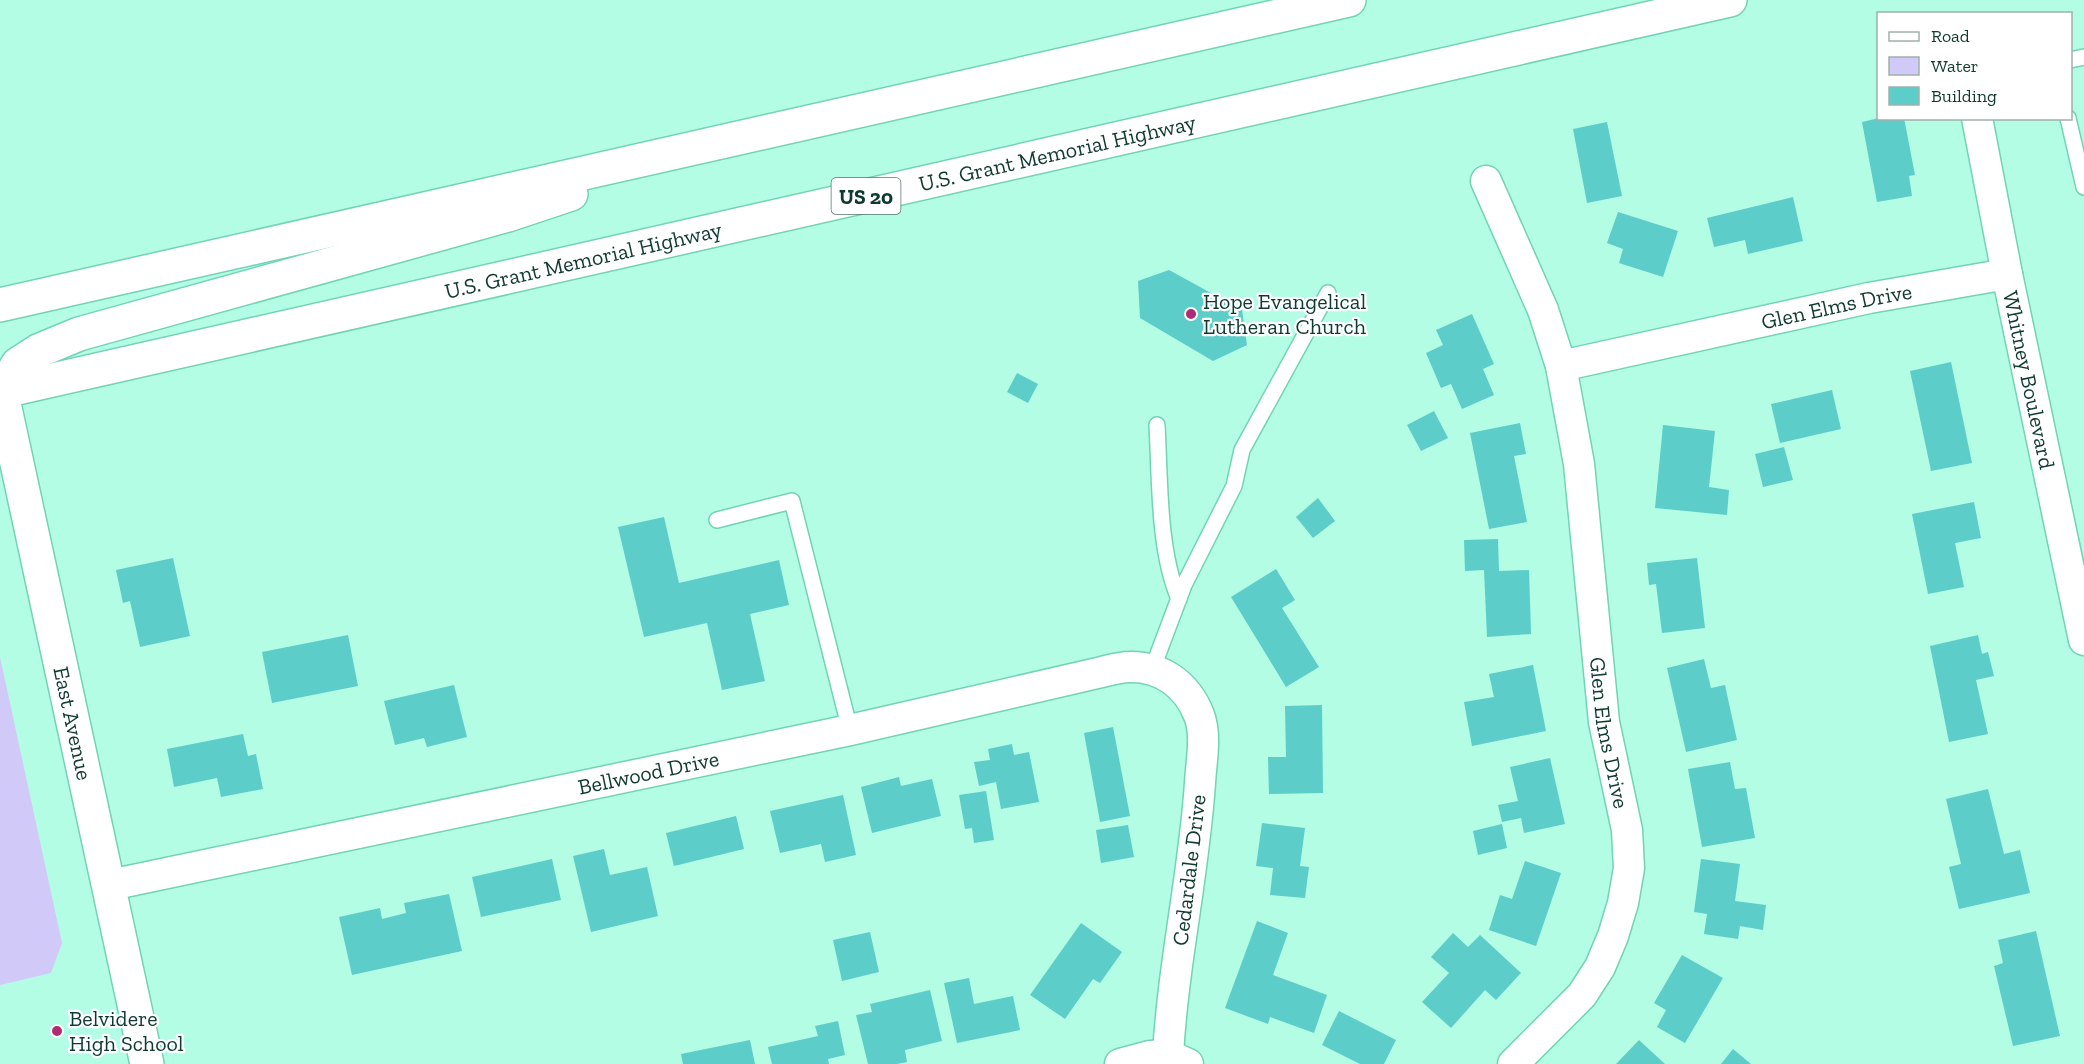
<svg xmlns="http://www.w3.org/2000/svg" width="2084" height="1064" viewBox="0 0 2084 1064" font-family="'Zilla Slab',serif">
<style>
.water{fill:#d1caf9}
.building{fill:#5dcdc9}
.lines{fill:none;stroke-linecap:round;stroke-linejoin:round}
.service-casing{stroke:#72d3b6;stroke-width:18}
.minor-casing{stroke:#72d3b6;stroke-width:33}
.tertiary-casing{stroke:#72d3b6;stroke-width:36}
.primary-casing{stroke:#72d3b6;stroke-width:36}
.service{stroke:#fff;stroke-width:15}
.minor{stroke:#fff;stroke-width:30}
.tertiary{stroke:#fff;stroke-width:33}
.primary{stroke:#fff;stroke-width:33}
.poi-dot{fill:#af2b73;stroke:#fff;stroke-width:2}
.labels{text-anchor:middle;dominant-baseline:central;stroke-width:4.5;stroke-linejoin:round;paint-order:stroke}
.shield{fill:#fff;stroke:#57756d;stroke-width:1.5}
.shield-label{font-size:21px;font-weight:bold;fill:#0f3a2e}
.street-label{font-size:22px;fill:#0f3a2e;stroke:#fff}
.poi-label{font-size:22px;fill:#0f3a2e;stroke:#fff;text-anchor:start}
</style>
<rect width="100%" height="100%" fill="#b2fde4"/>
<polygon class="water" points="0,657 62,943 51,973 0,985"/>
<g class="building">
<polygon points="1879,118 1904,118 1915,175 1909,176 1912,196 1877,202 1862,122"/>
<polygon points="1607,122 1622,196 1587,203 1573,129"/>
<polygon points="1793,197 1803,241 1748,254 1745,240 1714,247 1707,218"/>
<polygon points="1618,212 1678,231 1663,277 1619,263 1623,249 1607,243"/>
<polygon points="1169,270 1242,310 1247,345 1213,361 1140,318 1138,281"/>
<polygon points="1472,314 1494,364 1483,369 1494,395 1462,409 1451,384 1441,388 1426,353 1443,345 1436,330"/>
<polygon points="1951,362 1972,463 1931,471 1910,371"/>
<polygon points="1017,373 1038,384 1028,403 1007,392"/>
<polygon points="1832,390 1841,429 1780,443 1771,404"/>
<polygon points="1434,411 1448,438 1421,451 1407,425"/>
<polygon points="1520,423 1526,454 1514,456 1527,522 1489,529 1470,433"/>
<polygon points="1663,425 1715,431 1709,487 1729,490 1727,515 1655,508"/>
<polygon points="1784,447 1793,480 1763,487 1755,454"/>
<polygon points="1318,498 1335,521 1313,538 1296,517"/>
<polygon points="1974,502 1981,538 1955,543 1964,587 1928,594 1912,514"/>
<polygon points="664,517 679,583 779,560 789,605 750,614 765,681 722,690 707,623 644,637 618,527"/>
<polygon points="1498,539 1499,571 1529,570 1531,634 1487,637 1484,570 1465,571 1464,540"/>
<polygon points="173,558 190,636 140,647 130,601 123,603 116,570"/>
<polygon points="1697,558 1705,628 1662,633 1656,584 1649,585 1647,563"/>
<polygon points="1276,569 1295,600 1282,608 1319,667 1286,687 1231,597"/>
<polygon points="348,635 358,686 272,703 262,652"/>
<polygon points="1978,635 1982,654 1988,652 1994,676 1976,680 1988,734 1949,742 1930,646"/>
<polygon points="1704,659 1711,688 1725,685 1737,740 1686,752 1667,668"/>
<polygon points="1533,665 1546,731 1472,746 1464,702 1494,697 1489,674"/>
<polygon points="454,685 467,737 427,747 424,738 395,745 384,701"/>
<polygon points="1322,705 1323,793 1269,794 1268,757 1286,757 1285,706"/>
<polygon points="1113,727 1130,816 1100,822 1084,733"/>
<polygon points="243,734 248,756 256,754 263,789 221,797 217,778 174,787 167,749"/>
<polygon points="1012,744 1014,755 1029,752 1039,802 1001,809 996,782 979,786 974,762 990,760 988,749"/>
<polygon points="1550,758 1565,824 1524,833 1521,818 1502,822 1498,805 1518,801 1510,767"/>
<polygon points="1730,762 1735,789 1746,788 1755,838 1702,847 1688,769"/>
<polygon points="899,777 901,786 932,779 941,816 872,833 861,787"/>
<polygon points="1988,789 2004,854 2020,850 2030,893 1959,909 1949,867 1961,864 1946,799"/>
<polygon points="986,791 994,840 974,843 972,828 965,829 959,795"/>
<polygon points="843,795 856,855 825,862 821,844 780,853 770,811"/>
<polygon points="736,816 744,849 674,866 666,833"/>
<polygon points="1262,823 1305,828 1300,866 1309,867 1305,898 1270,895 1273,868 1256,866"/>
<polygon points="1502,824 1507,848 1478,855 1473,831"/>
<polygon points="1128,825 1134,857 1101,863 1096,830"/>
<polygon points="604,849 610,875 647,867 658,916 591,932 573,856"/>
<polygon points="552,859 561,900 481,917 472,877"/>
<polygon points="1701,859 1740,864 1735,901 1766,905 1763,930 1740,926 1738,939 1704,934 1707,914 1694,912"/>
<polygon points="1525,861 1561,873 1536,946 1489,930 1500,895 1512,899"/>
<polygon points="449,894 462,951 352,975 339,917 380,908 382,919 406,913 404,903"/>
<polygon points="1257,921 1288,933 1273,975 1327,995 1314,1033 1270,1017 1268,1024 1225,1008"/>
<polygon points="1081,923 1122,952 1100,983 1093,979 1065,1019 1030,995"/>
<polygon points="2036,931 2060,1036 2013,1046 1994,966 2003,963 1998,940"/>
<polygon points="870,932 879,972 842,981 833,940"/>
<polygon points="1453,933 1468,947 1480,935 1521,973 1496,1000 1485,990 1451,1028 1422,1002 1449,973 1431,957"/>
<polygon points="1682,955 1723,978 1685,1043 1657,1027 1666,1010 1654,1003"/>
<polygon points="969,978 974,1004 1013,996 1020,1030 957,1043 944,983"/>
<polygon points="930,990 942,1041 905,1050 907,1062 897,1064 868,1064 856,1015 872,1012 870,1004"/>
<polygon points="1339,1011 1396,1040 1384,1064 1360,1064 1322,1045"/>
<polygon points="838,1021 845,1055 828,1059 829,1064 772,1064 768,1047 818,1036 815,1026"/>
<polygon points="750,1040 755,1064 683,1064 681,1054"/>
<polygon points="1639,1040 1665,1064 1616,1064"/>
<polygon points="1733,1049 1751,1064 1721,1064"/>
</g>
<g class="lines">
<defs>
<g id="service">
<polyline points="2070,60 2084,57"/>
<polyline points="2068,118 2084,187"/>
<path d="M1157 425C1160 479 1158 550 1179 599"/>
<polyline points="717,520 792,501 850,730"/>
<polyline points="1152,670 1184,585 1234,486 1242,450 1328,293"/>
</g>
<g id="minor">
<path id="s1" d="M1977 118 2007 274 2084 640"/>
<path id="s2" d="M1486 181 1543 310 1561 366 1579 464 1604 722 1627 830 1629 868 1623 903 1613 936 1600 967 1582 995 1513 1064"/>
<path id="s3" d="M1561 366 1869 298 2007 274"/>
<path id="s4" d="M110 885 850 730 1102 672C1110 670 1120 667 1129 667 1162 666 1187 685 1199 715 1207 736 1201 762 1200 783 1194 874 1173 964 1168 1055"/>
<polyline points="1120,1064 1150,1056 1168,1055 1188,1064"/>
</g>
<g id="tertiary">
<path id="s5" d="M0 385 147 1064"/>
</g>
<g id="primary">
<polyline points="0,305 1349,0"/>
<path id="s6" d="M0 392 1730 0"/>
<polyline points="1,392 18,364 38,351 79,334 508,215 571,194"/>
</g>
</defs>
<use href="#service" class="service-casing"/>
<use href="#minor" class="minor-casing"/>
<use href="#tertiary" class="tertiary-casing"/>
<use href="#primary" class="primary-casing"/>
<use href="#service" class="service"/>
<use href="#minor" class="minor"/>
<use href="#tertiary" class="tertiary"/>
<use href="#primary" class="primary"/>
</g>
<g class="poi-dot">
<circle cx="1191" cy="314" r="6"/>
<circle cx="57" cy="1031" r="6"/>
</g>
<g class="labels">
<rect class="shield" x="831.5" y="178" width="69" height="36" rx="4.5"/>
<g class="shield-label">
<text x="866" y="196">US 20</text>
</g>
<g class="street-label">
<text stroke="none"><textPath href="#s6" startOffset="1084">U.S. Grant Memorial Highway</textPath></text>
<text stroke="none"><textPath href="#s6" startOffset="598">U.S. Grant Memorial Highway</textPath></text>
<text stroke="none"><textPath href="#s3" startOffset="282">Glen Elms Drive</textPath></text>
<text stroke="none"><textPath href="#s1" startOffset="267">Whitney Boulevard</textPath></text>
<text stroke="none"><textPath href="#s5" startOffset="346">East Avenue</textPath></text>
<text stroke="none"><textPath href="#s2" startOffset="570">Glen Elms Drive</textPath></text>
<text stroke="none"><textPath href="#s4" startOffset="550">Bellwood Drive</textPath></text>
<text transform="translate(1189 870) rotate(-83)">Cedardale Drive</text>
</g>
<g class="poi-label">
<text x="1203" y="301">Hope Evangelical<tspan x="1203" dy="25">Lutheran Church</tspan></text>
<text x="69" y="1018">Belvidere<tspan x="69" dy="25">High School</tspan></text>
</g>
</g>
<rect x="1877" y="12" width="195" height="108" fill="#ffffff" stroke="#9fb0ab" stroke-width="1.5"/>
<rect x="1889" y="32" width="30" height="9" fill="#ffffff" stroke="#9fb0ab" stroke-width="1.5"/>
<text x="1931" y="42" font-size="18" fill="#0f3a2e">Road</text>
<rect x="1889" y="57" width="30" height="18" fill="#d1caf9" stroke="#9fb0ab" stroke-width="1.5"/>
<text x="1931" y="72" font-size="18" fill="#0f3a2e">Water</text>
<rect x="1889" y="87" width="30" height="18" fill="#5dcdc9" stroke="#9fb0ab" stroke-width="1.5"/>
<text x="1931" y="102" font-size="18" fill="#0f3a2e">Building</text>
</svg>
